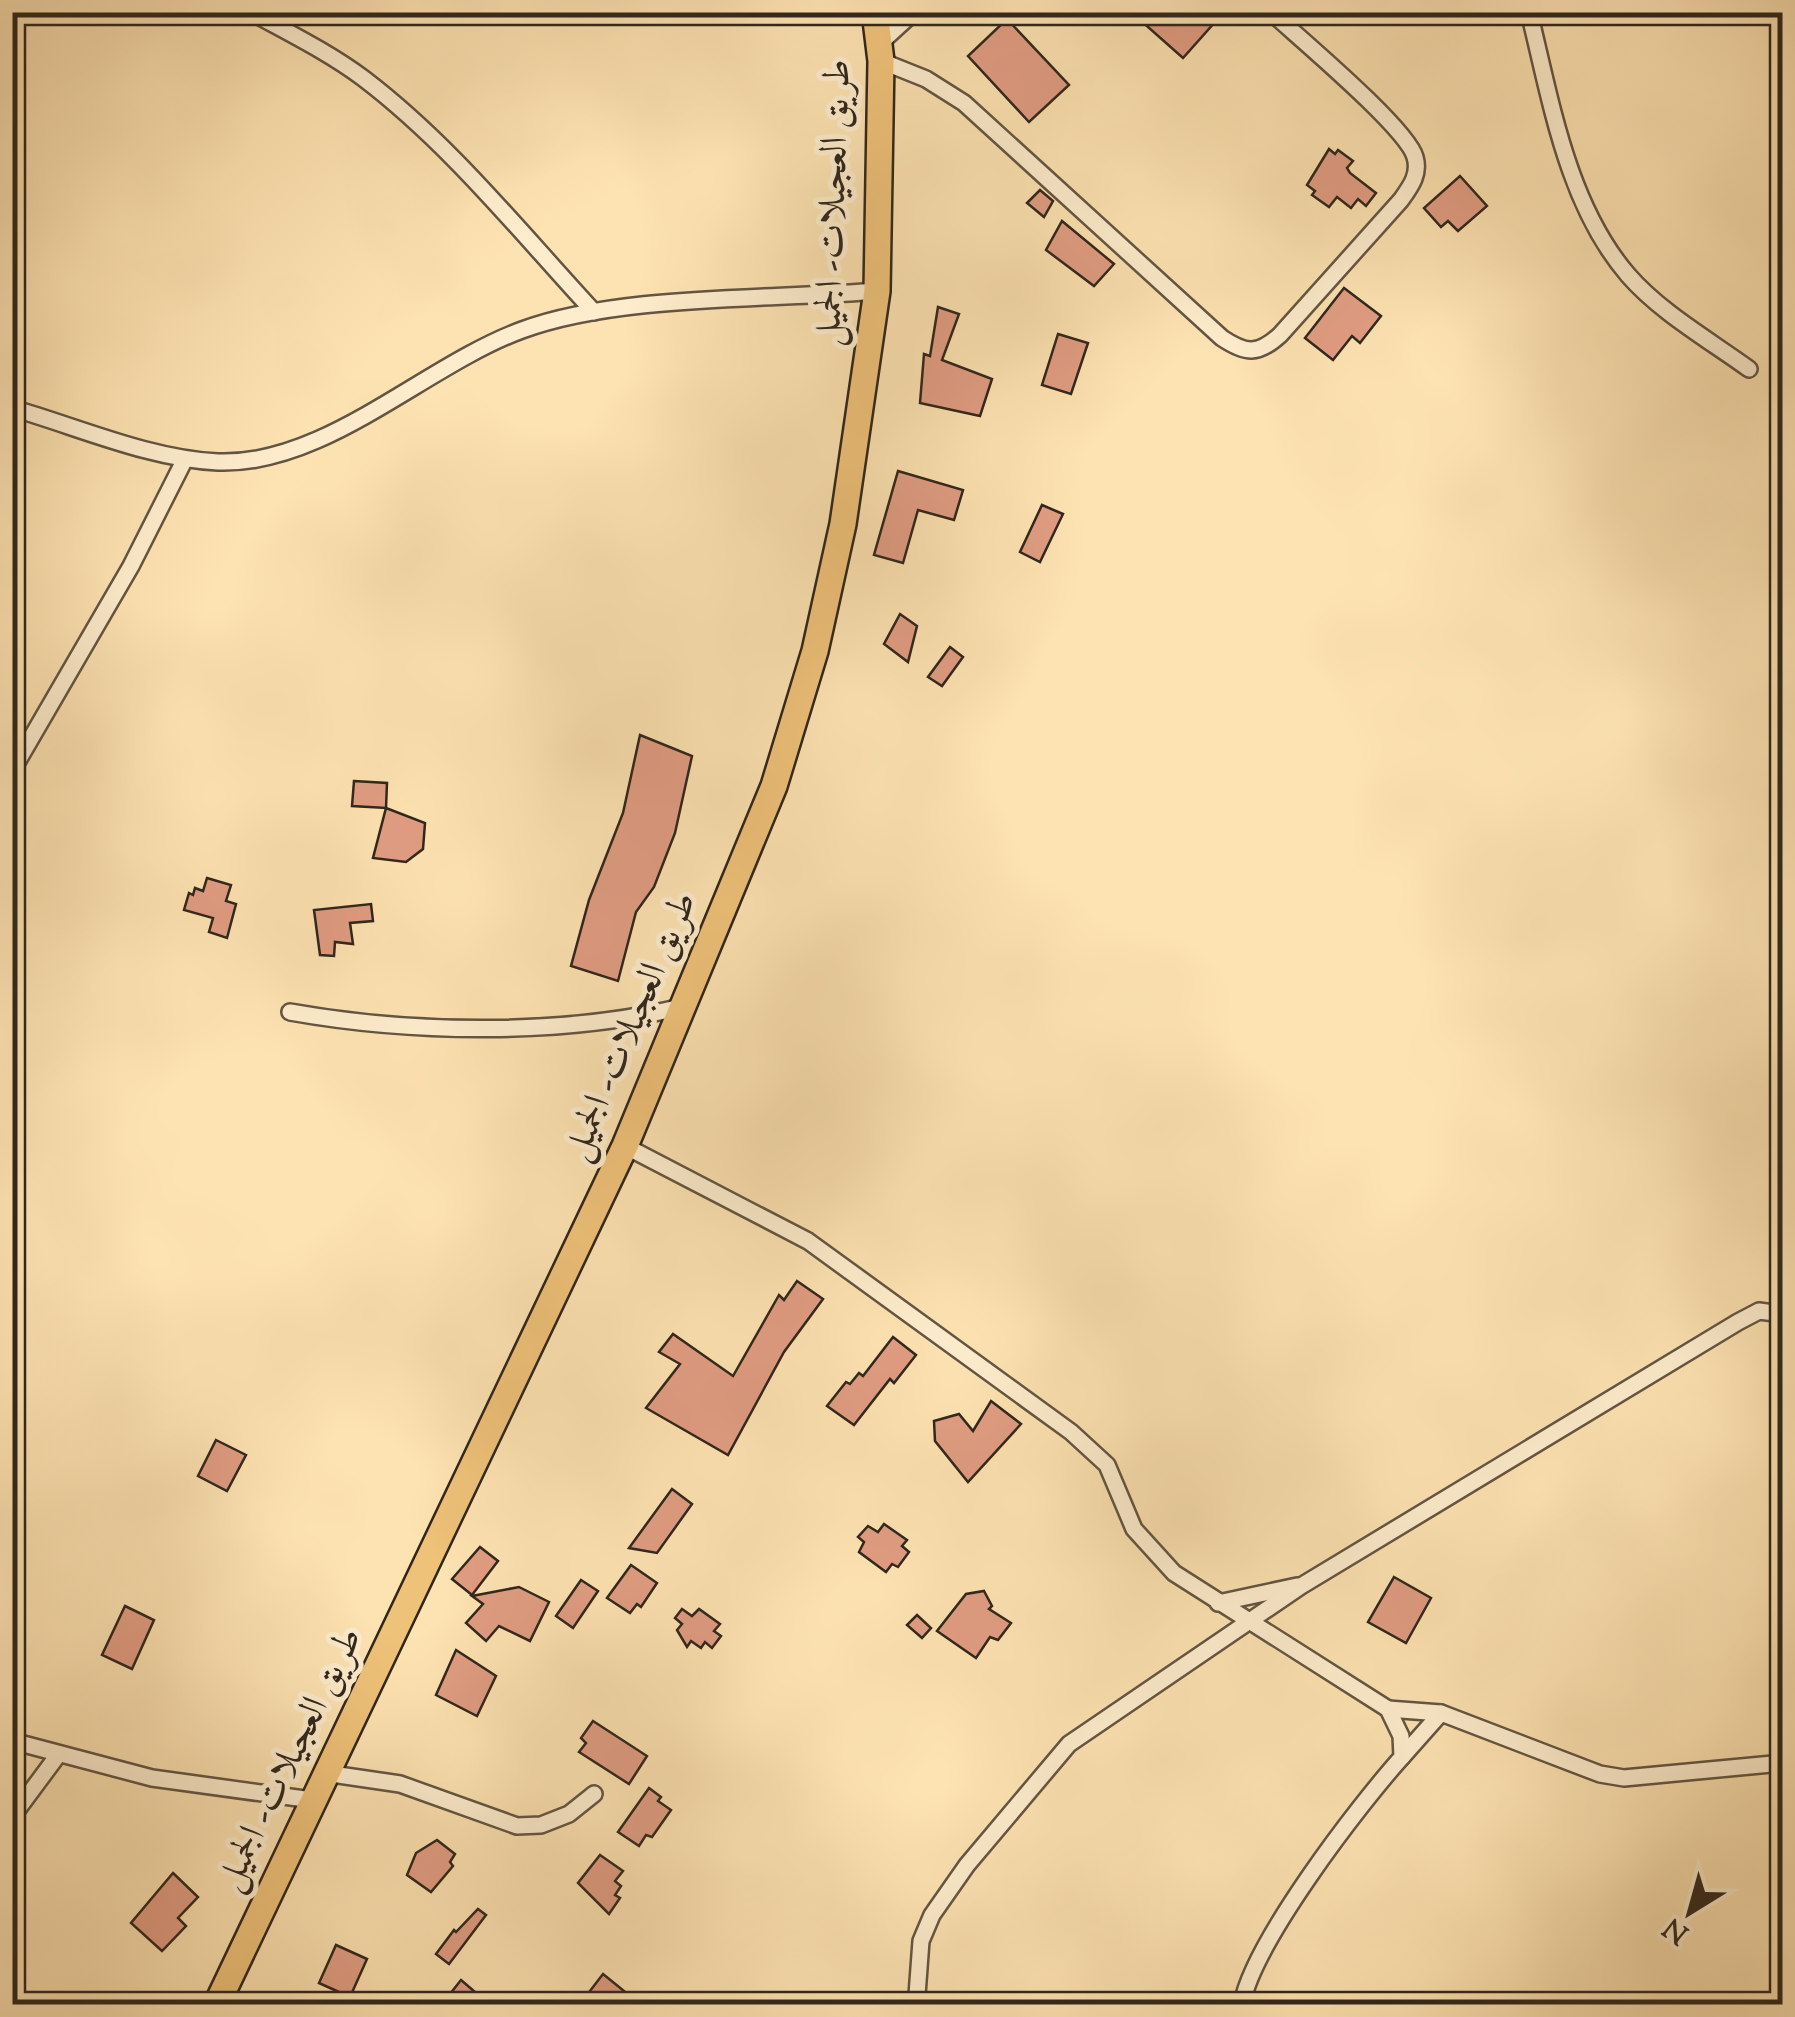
<svg xmlns="http://www.w3.org/2000/svg" width="1795" height="2017" viewBox="0 0 1795 2017" font-family="'Sorts Mill Goudy',Amiri,serif">
<style>
.building{fill:#e19d83;stroke:#2f261c;stroke-width:2.5}
.lines{fill:none;stroke-linecap:round;stroke-linejoin:round}
.minor-casing{stroke:#635542;stroke-width:20}
.primary-casing{stroke:#2f261c;stroke-width:30}
.minor{stroke:#feedcd;stroke-width:15}
.primary{stroke:#efc279;stroke-width:25}
.labels{text-anchor:middle;dominant-baseline:central;stroke-width:10;stroke-linejoin:round;paint-order:stroke}
.street-label{font-size:38px;fill:#2f261c;stroke:#feedcd}
</style>
<rect width="100%" height="100%" fill="#fee3b2"/>
<filter id="stains"><feTurbulence type="fractalNoise" baseFrequency=".002" numOctaves="4"/><feColorMatrix values="0 0 0 0 .2 0 0 0 0 .09 0 0 0 0 .02 0 0 0 .5 -.17"/></filter>
<radialGradient id="worn" r=".72"><stop offset=".6" stop-color="#630" stop-opacity="0"/><stop offset="1" stop-color="#630" stop-opacity=".3"/></radialGradient>
<g class="building">
<polygon points="1131,12 1204,12 1215,22 1183,58"/>
<polygon points="1007,19 1069,85 1029,122 968,56"/>
<polygon points="1329,149 1335,154 1338,150 1353,161 1347,168 1350,173 1376,193 1366,206 1358,199 1351,208 1337,197 1329,207 1312,195 1315,191 1307,185"/>
<polygon points="1460,176 1487,206 1458,231 1448,221 1441,227 1424,208"/>
<polygon points="1040,190 1053,201 1044,217 1027,203"/>
<polygon points="1062,221 1114,264 1094,286 1046,250"/>
<polygon points="1344,288 1381,316 1360,343 1352,336 1333,360 1305,338"/>
<polygon points="938,307 959,314 942,360 992,379 980,416 920,403 924,354 930,356"/>
<polygon points="1058,334 1088,343 1071,394 1042,385"/>
<polygon points="898,471 963,490 954,520 918,510 903,563 874,555"/>
<polygon points="1042,505 1063,514 1040,562 1020,552"/>
<polygon points="900,614 917,626 908,662 884,644"/>
<polygon points="950,647 963,657 942,686 928,677"/>
<polygon points="640,735 692,756 675,833 654,887 636,912 618,981 571,966 589,900 623,813"/>
<polygon points="354,781 387,783 386,808 352,806"/>
<polygon points="386,808 425,823 423,849 406,862 373,858"/>
<polygon points="207,878 231,885 226,901 236,904 227,938 209,932 213,918 184,910 189,893 193,895 195,888 203,891"/>
<polygon points="371,904 373,921 350,923 353,944 335,942 334,956 320,955 314,910"/>
<polygon points="797,1281 823,1299 784,1352 728,1455 646,1408 680,1364 659,1352 673,1334 733,1376 779,1295 784,1300"/>
<polygon points="893,1337 916,1355 894,1383 890,1379 854,1425 827,1406 846,1382 850,1384 859,1373 863,1376"/>
<polygon points="991,1401 1021,1424 968,1482 935,1441 934,1421 959,1414 973,1431"/>
<polygon points="216,1440 246,1455 227,1491 198,1476"/>
<polygon points="672,1489 692,1504 657,1553 629,1548"/>
<polygon points="884,1524 907,1540 902,1546 909,1552 898,1567 892,1564 886,1572 859,1552 864,1542 858,1537 868,1526 878,1532"/>
<polygon points="480,1547 498,1561 472,1595 452,1579"/>
<polygon points="631,1565 657,1583 641,1607 637,1604 630,1613 607,1598"/>
<polygon points="1394,1577 1431,1598 1406,1643 1368,1622"/>
<polygon points="581,1580 598,1591 573,1628 556,1616"/>
<polygon points="519,1587 549,1602 530,1641 499,1626 486,1641 466,1623 483,1604 472,1596"/>
<polygon points="984,1591 992,1606 989,1609 1011,1623 998,1640 990,1637 976,1658 937,1631 966,1594"/>
<polygon points="125,1606 154,1620 132,1669 102,1655"/>
<polygon points="682,1609 692,1616 699,1609 720,1624 714,1631 721,1636 712,1648 705,1642 701,1648 691,1641 687,1647 677,1630 682,1624 675,1618"/>
<polygon points="917,1615 931,1628 922,1638 907,1625"/>
<polygon points="456,1650 496,1676 477,1716 436,1695"/>
<polygon points="593,1721 647,1756 629,1784 579,1752 586,1743 581,1738"/>
<polygon points="649,1788 661,1797 658,1801 671,1810 652,1837 646,1835 639,1846 618,1832"/>
<polygon points="437,1840 455,1854 450,1862 453,1866 431,1892 407,1875 416,1853"/>
<polygon points="600,1855 623,1871 615,1881 621,1886 615,1895 620,1898 609,1914 578,1883"/>
<polygon points="173,1873 198,1897 178,1918 186,1926 162,1951 131,1923"/>
<polygon points="478,1909 486,1915 449,1964 436,1954 454,1930 456,1932"/>
<polygon points="336,1945 367,1959 350,1997 319,1983"/>
<polygon points="603,1974 640,2004 580,2004"/>
<polygon points="461,1980 489,2004 442,2004"/>
</g>
<g class="lines">
<defs>
<g id="minor">
<path d="M251 12C289 33 328 52 363 78 450 144 520 232 594 312"/>
<path d="M1529 12C1551 101 1567 204 1628 275 1660 312 1709 340 1749 369"/>
<polyline points="879,44 914,12"/>
<path d="M881 61 926 79 964 103 1222 338C1246 354 1258 355 1280 335L1401 200C1411 186 1420 174 1415 157 1407 128 1298 37 1271 12"/>
<path d="M12 408C78 427 150 459 218 462 325 466 424 366 522 330 619 294 772 300 877 291"/>
<polyline points="12,771 131,566 185,459"/>
<path d="M290 1012C414 1034 565 1036 686 1006"/>
<path d="M625 1146 808 1241 1071 1432 1107 1465 1134 1529 1174 1573 1388 1709 1401 1736 1402 1757C1358 1806 1253 1943 1242 2004"/>
<polyline points="1218,1603 1297,1586"/>
<polyline points="1388,1709 1441,1713 1600,1774 1624,1778 1782,1763"/>
<polyline points="12,1741 152,1778 312,1800"/>
<polyline points="1402,1757 1441,1713"/>
<polyline points="325,1773 400,1784 517,1826 541,1825 569,1814 594,1794"/>
<polyline points="12,1817 58,1755"/>
<polyline points="917,1995 921,1941 932,1915 967,1865 1069,1744 1301,1586 1738,1322 1759,1311 1782,1314"/>
</g>
<polyline id="primary" points="217,2004 625,1146 774,786 815,651 843,524 877,291 881,61 875,12"/>
</defs>
<use href="#minor" class="minor-casing"/>
<use href="#primary" class="primary-casing"/>
<use href="#minor" class="minor"/>
<use href="#primary" class="primary"/>
</g>
<g class="labels">
<g class="street-label">
<text transform="translate(835 203) rotate(-88)">طريق العجيلات- الجميل</text>
<text transform="translate(632 1027) rotate(-67)">طريق العجيلات- الجميل</text>
<text transform="translate(291 1760) rotate(-64)">طريق العجيلات- الجميل</text>
</g>
</g>
<rect width="1795" height="2017" fill="none" stroke="#fee3b2" stroke-width="50"/>
<rect x="15" y="15" width="1765" height="1987" fill="none" stroke="#2f261c" stroke-width="5"/>
<rect x="25" y="25" width="1745" height="1967" fill="none" stroke="#2f261c" stroke-width="2.5"/>
<g transform="translate(1690 1912) rotate(217)" stroke="#feedcd" stroke-width="8" paint-order="stroke">
<path d="M0-8L18 38L0 25L-18 38Z" fill="#2f261c"/>
<text y="-15" font-size="28" font-weight="bold" text-anchor="middle" fill="#2f261c">N</text>
</g>
<rect width="100%" height="100%" filter="url(#stains)"/>
<rect width="100%" height="100%" fill="url(#worn)"/>
</svg>
